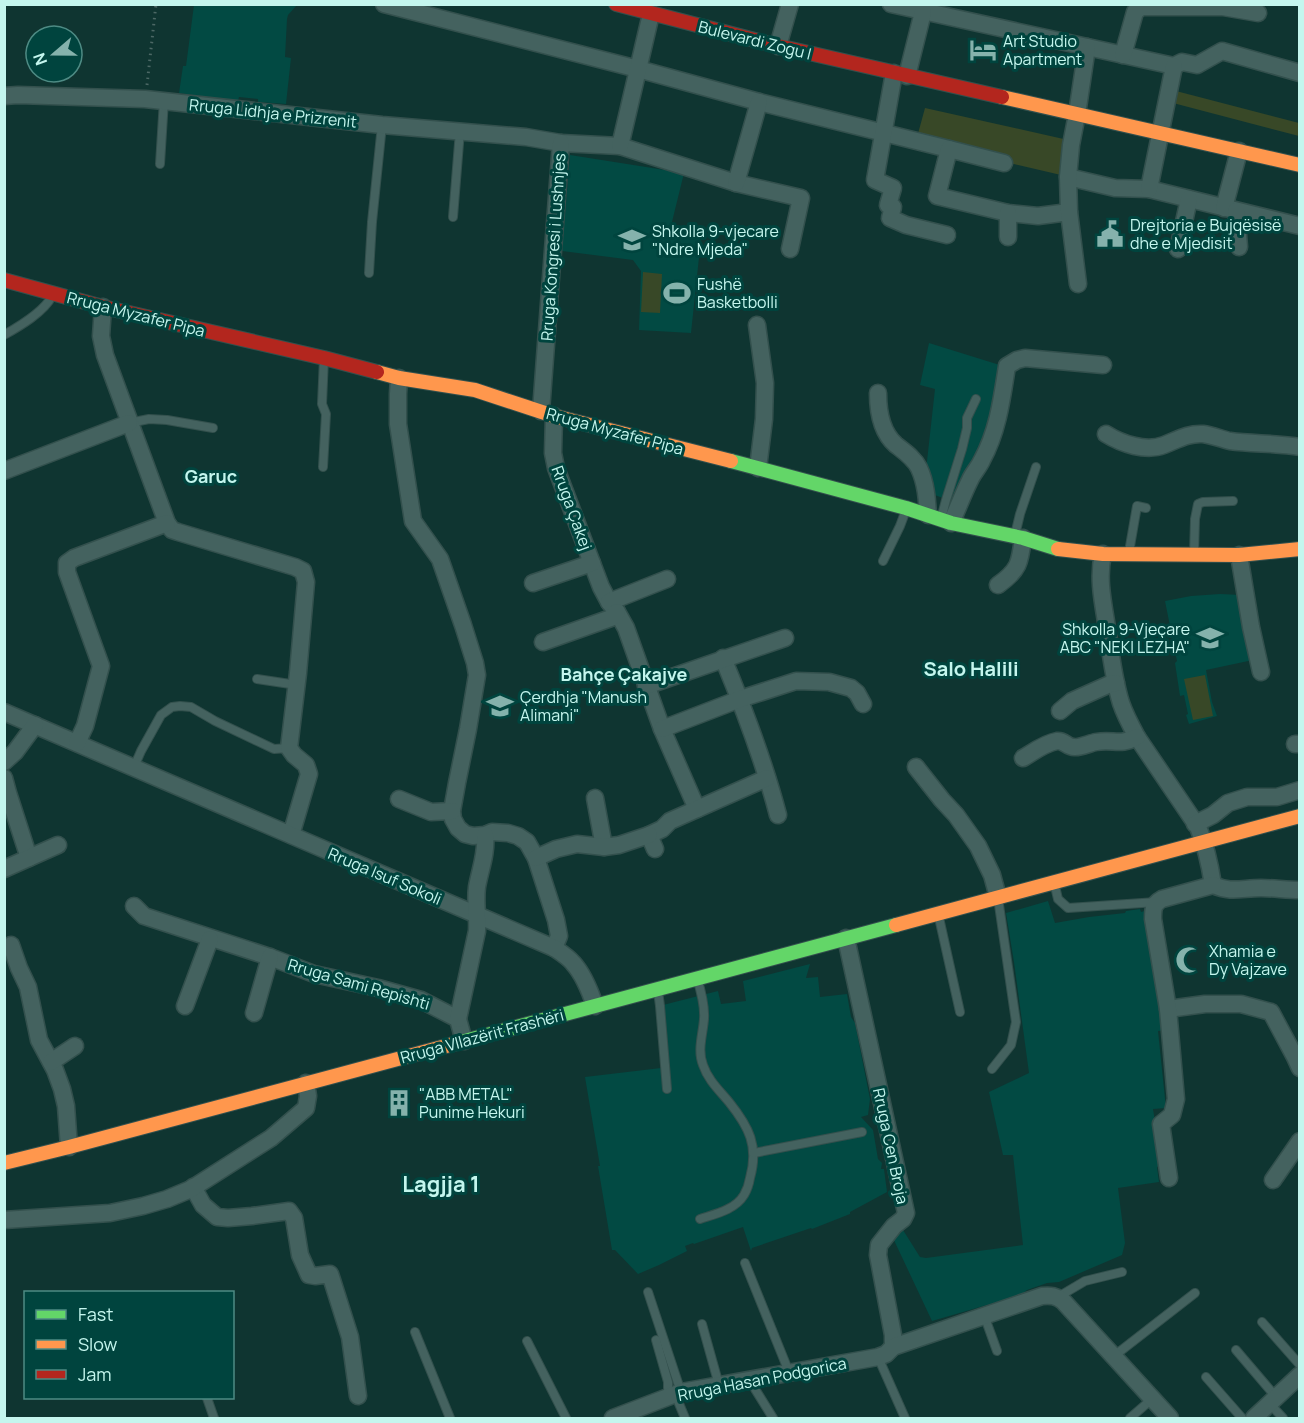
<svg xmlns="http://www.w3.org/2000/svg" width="1304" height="1423" viewBox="0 0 1304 1423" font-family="Manrope,sans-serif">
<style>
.built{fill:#024a43}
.green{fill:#384827}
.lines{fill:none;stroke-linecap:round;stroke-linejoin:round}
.lane-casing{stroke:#33504d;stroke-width:10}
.street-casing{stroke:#33504d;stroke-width:19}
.fast-casing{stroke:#33504d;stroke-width:16}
.slow-casing{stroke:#33504d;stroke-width:16}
.jam-casing{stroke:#33504d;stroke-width:16}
.path{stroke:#4c6865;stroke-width:3;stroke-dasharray:1.5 4.5;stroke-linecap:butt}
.lane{stroke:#44625f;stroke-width:8}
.street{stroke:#44625f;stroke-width:16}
.fast{stroke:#63d668;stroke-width:14}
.slow{stroke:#ff974d;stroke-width:14}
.jam{stroke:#b3261e;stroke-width:14}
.labels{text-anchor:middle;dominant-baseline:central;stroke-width:6;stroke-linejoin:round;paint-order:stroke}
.street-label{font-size:16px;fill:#c4f6ee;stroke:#00443e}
.poi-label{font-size:16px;fill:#c4f6ee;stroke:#00443e;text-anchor:start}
.neighbourhood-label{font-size:18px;font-weight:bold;fill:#c4f6ee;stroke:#00443e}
.quarter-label{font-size:20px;font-weight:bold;fill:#c4f6ee;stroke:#00443e}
.district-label{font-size:22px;font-weight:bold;fill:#c4f6ee;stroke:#00443e}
</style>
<rect width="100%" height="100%" fill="#0f3531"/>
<g class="built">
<polygon points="194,5 297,5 288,15 287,19 285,57 291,58 286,104 258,102 258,99 239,97 238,101 179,93 183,66 186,66"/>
<polygon points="570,155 684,173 671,226 702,229 691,333 639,330 641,271 633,260 562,251"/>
<polygon points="929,343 1003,366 994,418 957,503 929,493 925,479 935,389 920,385"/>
<polygon points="1220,594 1241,595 1253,660 1206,670 1212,702 1217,716 1189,724 1186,715 1188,714 1184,695 1180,696 1175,663 1177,661 1165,601 1191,596"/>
<polygon points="493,696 508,697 506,716 492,715"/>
<polygon points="1048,901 1055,923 1089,917 1125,913 1126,911 1140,909 1141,912 1148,910 1166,1030 1158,1031 1166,1108 1153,1109 1162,1166 1157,1167 1159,1182 1118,1188 1125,1243 1122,1255 1059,1282 1047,1283 1027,1290 1021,1295 932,1321 892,1236 903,1230 920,1257 926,1258 1023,1245 1013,1155 1003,1155 989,1092 1029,1073 1014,962 1006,913"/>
<polygon points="810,964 806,978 818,977 820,997 847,994 851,1017 855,1023 870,1099 868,1115 861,1117 873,1130 878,1159 882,1163 881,1169 884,1169 887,1192 850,1212 850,1214 812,1229 811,1228 752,1248 751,1251 743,1227 694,1244 693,1243 685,1246 687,1251 659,1265 638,1274 615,1250 612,1250 598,1166 600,1166 585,1077 661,1068 663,1005 718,991 721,1004 746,1001 743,981"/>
</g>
<g class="green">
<polygon points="1176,91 1299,123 1299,136 1173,103"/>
<polygon points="925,108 1068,140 1061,175 916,141"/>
<polygon points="643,272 662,274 660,313 641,312"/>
<polygon points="1205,675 1213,716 1193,720 1184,679"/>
</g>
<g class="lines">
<defs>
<g id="lane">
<polyline points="160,164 164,100"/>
<polyline points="453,217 460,131"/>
<polyline points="369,273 372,222 382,125"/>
<path d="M4 335C20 326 44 312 52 296"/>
<polyline points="129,423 149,419 167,420 213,428"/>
<polyline points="323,467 326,414 322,404 324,358"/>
<polyline points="941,519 946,500 962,449 967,428 967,418 976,399"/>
<polyline points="1015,535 1020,514 1036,467"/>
<polyline points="1129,552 1137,506 1146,508"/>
<polyline points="1194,554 1195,519 1198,504 1203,502 1233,501"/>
<polyline points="883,561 900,526 906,510"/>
<polyline points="257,679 297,685"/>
<polyline points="134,767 141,751 161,715 172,707 180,706 191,707 215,721 274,749 289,748"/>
<polyline points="1054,882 1058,899 1068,908 1157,902"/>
<polyline points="938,913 960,1012"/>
<path d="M697 978C701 991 705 1006 704 1019 703 1034 697 1050 703 1065 708 1080 719 1090 729 1102 749 1127 759 1146 750 1178 749 1184 747 1190 744 1195 735 1210 715 1214 700 1219"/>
<polyline points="658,991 660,1006 667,1089"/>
<polyline points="992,1069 1011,1045 1016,1022 998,898"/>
<polyline points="754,1153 862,1132"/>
<polyline points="745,1263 789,1372"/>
<polyline points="648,1292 681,1392"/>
<polyline points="1058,1297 1085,1281 1122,1272"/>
<polyline points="984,1315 997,1351"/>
<polyline points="1262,1322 1300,1365"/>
<polyline points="702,1324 719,1385"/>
<polyline points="415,1332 450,1418"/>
<polyline points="656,1340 668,1382 668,1388 669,1396"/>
<polyline points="527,1341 566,1418"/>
<polyline points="1236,1350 1276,1397"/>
<polyline points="1114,1356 1195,1293"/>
<polyline points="878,1357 905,1418"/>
<polyline points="1206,1377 1242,1418"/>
<polyline points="752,1379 755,1389 773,1418"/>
<polyline points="675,1394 685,1418"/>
<polyline points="207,1398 214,1418"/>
<polyline points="1269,1403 1283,1418"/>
<polyline points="1130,1418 1152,1399"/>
</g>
<g id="street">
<polyline points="384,4 638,69 759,102 949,149"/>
<polyline points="891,4 1174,66 1182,62 1197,65 1222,51 1300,73"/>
<polyline points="778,46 790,4"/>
<polyline points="1123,55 1135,12 1141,7 1223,7 1258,13"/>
<polyline points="894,73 875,180 893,188 888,205 893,207 890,218 906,225 947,235"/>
<polyline points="907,76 923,12"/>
<polyline points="4,96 18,95 145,99 382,125 526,137 561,143 620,146 736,183 801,198 790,249"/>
<polyline points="620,146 651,14"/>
<polyline points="1004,163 949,149 937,196 1008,213 1038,216 1069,212"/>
<polyline points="1068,177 1115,188 1149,189 1300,226"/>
<polyline points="736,183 759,102"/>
<polyline points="1149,189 1174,66"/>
<polyline points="1224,208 1239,151"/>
<polyline points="1236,211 1239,247"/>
<polyline points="1008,237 1008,213"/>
<polyline points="1178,249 1189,199"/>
<polyline points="1078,284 1069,212 1068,177 1071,145 1077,114 1087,47"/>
<polyline points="103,307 101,336 105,355 167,523 172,530 178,532 295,567 303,571 306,582 298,673 289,748 294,755 306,765 309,774 291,835"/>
<polyline points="757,325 765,383 764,419 758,468"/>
<polyline points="399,378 398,394 398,424 413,521 440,559 463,625 475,663 477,675 468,729 457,783 452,811 453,819 458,828 465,834 473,836 485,835 492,832 508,833 518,836 527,842 536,858 556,920 559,936 554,948"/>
<path d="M878 393C878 412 881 432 896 445 905 452 914 458 919 468 926 483 927 499 928 515"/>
<polyline points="541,411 561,143"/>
<polyline points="554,416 553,453 556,468 601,587 609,602 617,612 626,628 662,729 697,809"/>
<path d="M1106 434C1122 444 1146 452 1164 445 1177 440 1188 433 1203 434 1212 435 1221 439 1230 441 1253 444 1277 443 1300 447"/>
<polyline points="4,471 129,423"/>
<path d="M951 523C958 508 963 494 970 480 973 473 979 467 982 460 998 431 1002 398 1007 366L1017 360 1025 358 1103 365"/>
<path d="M1103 554C1097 580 1104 607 1108 634 1111 657 1114 681 1121 703 1125 715 1131 726 1137 737L1198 827C1206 846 1210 865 1213 885"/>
<polyline points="1239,555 1251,627 1261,672"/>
<polyline points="533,583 592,563"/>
<path d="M998 585C1019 570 1020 563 1023 538"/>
<polyline points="609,602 667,579"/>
<polyline points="543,642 611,618 617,612"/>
<path d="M723 658C744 709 764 761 778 815"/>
<polyline points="646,686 785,638"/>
<polyline points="1060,711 1072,701 1110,684 1116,683"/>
<path d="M4 712 554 948C560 952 568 957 573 963 584 975 590 991 595 1006"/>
<polyline points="662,729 740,699 796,681 829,682 851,688 857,693 863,704"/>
<polyline points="77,743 85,726 101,666 67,572 67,563 74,558 167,523"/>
<polyline points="1295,744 1300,744"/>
<path d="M1023 758C1033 752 1045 743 1057 741 1064 740 1067 747 1074 747 1080 748 1090 743 1096 742 1114 739 1120 746 1137 737"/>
<polyline points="4,762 15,752 35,725"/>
<polyline points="916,767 942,800 956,815 978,846 992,875 998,897"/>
<polyline points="4,778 8,793 29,858"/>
<polyline points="595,798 604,847"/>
<polyline points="399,799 431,812 452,811"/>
<polyline points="1195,824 1213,815 1228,803 1247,797 1277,797 1300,790"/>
<polyline points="655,849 649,835 662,829 670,821 767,778"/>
<polyline points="536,858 556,849 577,844 604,847 619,845 649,835"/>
<polyline points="4,869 58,845"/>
<path d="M1213 885C1231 893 1242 888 1261 888 1274 888 1286 890 1300 890"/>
<polyline points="134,906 144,916 270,957 314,974 378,988 421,1000 458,1019 464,1041"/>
<polyline points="846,938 906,1213 903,1219 894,1226 879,1245 878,1255 893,1335 893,1347"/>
<polyline points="11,945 19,968 28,987 39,1040 55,1070 62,1089 66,1106 69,1147"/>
<polyline points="185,1006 210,939"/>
<polyline points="1168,1009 1205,1004 1241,1004 1271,1012 1295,1057 1300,1068"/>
<polyline points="254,1013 270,957"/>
<path d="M458 1019 477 931C478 916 475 902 477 887 480 870 487 853 485 835"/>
<polyline points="51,1062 75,1046"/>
<path d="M1169 1178 1161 1124 1172 1115 1176 1099 1168 1009 1153 919C1153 909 1153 904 1162 899L1213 885"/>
<polyline points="1273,1180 1300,1141"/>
<polyline points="193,1187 203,1205 217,1217 228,1218 252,1216 289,1211 294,1218 300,1255 309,1275 315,1276 330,1274 332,1280 350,1337 358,1396"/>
<polyline points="4,1220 110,1213 143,1206 167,1199 191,1189 271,1138 306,1108 308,1096 306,1083"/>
<path d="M613 1418 681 1392 878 1357 886 1354 893 1347 1042 1296C1051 1295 1056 1296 1063 1301L1170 1418"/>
<polyline points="1254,1418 1300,1375"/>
</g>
<g id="fast">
<polyline points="731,461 906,508 951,523 1023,538 1058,549"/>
<polyline points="461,1042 896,925"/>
</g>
<g id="slow">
<polyline points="1002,97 1300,165"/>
<polyline points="377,372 399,378 475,390 554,416 731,461"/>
<polyline points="1058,549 1103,554 1239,555 1300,549"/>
<polyline points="896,925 1300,816"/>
<polyline points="4,1163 69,1147 461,1042"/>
</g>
<g id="jam">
<polyline points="616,4 778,46 1002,97"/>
<polyline points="4,280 103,307 324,358 377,372"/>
</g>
</defs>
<use href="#lane" class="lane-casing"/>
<use href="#street" class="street-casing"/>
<use href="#fast" class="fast-casing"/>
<use href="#slow" class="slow-casing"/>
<use href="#jam" class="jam-casing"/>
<polyline class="path" points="147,85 156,4"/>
<use href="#lane" class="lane"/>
<use href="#street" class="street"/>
<use href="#fast" class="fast"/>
<use href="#slow" class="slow"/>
<use href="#jam" class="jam"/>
</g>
<defs>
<symbol id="hotel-bare" viewBox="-9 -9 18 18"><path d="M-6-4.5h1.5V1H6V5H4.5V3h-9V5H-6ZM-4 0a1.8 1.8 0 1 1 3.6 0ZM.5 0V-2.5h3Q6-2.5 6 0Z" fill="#85b2ac" stroke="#00443e" stroke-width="2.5" paint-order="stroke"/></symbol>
<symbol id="civic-bare" viewBox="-9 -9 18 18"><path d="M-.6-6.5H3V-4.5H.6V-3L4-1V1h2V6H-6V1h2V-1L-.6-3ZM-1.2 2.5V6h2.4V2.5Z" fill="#85b2ac" stroke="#00443e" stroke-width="2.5" paint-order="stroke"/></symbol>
<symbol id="school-bare" viewBox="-9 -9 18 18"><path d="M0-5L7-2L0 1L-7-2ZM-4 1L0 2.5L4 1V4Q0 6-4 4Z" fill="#85b2ac" stroke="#00443e" stroke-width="2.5" paint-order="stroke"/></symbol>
<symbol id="stadium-bare" viewBox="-9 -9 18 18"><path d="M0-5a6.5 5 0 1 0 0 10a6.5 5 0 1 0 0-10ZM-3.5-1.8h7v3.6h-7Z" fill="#85b2ac" stroke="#00443e" stroke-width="2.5" paint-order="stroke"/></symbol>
<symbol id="mosque-bare" viewBox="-9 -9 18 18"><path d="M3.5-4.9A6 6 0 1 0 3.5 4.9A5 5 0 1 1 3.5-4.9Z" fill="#85b2ac" stroke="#00443e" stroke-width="2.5" paint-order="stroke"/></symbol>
<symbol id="building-bare" viewBox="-9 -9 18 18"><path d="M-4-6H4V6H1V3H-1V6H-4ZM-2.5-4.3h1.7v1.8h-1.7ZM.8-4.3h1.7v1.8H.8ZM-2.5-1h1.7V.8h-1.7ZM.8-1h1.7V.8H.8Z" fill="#85b2ac" stroke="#00443e" stroke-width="2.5" paint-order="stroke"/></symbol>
</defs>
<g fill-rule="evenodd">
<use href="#hotel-bare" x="964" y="31" width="38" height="38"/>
<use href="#civic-bare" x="1091" y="215" width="38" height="38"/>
<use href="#school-bare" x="613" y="221" width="38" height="38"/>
<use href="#stadium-bare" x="658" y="274" width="38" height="38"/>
<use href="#school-bare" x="1191" y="619" width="38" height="38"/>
<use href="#school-bare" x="481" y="687" width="38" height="38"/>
<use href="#mosque-bare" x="1170" y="941" width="38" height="38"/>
<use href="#building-bare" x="380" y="1084" width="38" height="38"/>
</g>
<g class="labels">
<g class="street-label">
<text transform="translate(755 40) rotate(14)">Bulevardi Zogu I</text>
<text transform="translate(273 113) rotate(6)">Rruga Lidhja e Prizrenit</text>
<text transform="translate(553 247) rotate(-86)">Rruga Kongresi i Lushnjes</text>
<text transform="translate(136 314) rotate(14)">Rruga Myzafer Pipa</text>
<text transform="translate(615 431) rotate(15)">Rruga Myzafer Pipa</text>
<text transform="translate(572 508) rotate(70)">Rruga Çakej</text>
<text transform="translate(385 876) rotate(23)">Rruga Isuf Sokoli</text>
<text transform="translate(359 984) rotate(16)">Rruga Sami Repishti</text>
<text transform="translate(482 1036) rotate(-15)">Rruga Vllazërit Frashëri</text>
<text transform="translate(891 1146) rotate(78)">Rruga Cen Broja</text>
<text transform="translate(762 1379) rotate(-11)">Rruga Hasan Podgorica</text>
</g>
<g class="poi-label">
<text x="1003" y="41">Art Studio<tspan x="1003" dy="18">Apartment</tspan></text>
<text x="1130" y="225">Drejtoria e Bujqësisë<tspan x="1130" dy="18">dhe e Mjedisit</tspan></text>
<text x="652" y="231">Shkolla 9-vjecare<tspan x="652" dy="18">"Ndre Mjeda"</tspan></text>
<text x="697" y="284">Fushë<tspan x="697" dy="18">Basketbolli</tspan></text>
<text x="1190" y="629" text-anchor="end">Shkolla 9-Vjeçare<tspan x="1190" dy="18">ABC "NEKI LEZHA"</tspan></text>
<text x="520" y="697">Çerdhja "Manush<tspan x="520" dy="18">Alimani"</tspan></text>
<text x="1209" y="951">Xhamia e<tspan x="1209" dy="18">Dy Vajzave</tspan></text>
<text x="419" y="1094">"ABB METAL"<tspan x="419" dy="18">Punime Hekuri</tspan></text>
</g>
<g class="neighbourhood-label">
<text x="211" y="476">Garuc</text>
<text x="624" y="674">Bahçe Çakajve</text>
</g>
<g class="quarter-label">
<text x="971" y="668">Salo Halili</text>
</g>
<g class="district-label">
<text x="441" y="1184">Lagjja 1</text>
</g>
</g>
<rect width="1304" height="1423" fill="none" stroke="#c4f6ee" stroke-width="12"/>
<rect x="24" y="1291" width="210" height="108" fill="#00443e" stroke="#4e8b84" stroke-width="1.5"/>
<rect x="36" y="1310" width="30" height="9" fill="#63d668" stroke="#4e8b84" stroke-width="1.5"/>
<text x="78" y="1321" font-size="18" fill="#c4f6ee">Fast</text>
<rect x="36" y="1340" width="30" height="9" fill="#ff974d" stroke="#4e8b84" stroke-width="1.5"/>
<text x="78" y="1351" font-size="18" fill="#c4f6ee">Slow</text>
<rect x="36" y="1370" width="30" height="9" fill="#b3261e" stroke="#4e8b84" stroke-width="1.5"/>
<text x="78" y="1381" font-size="18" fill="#c4f6ee">Jam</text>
<g transform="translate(54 54) rotate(250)"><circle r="28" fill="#00443e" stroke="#4e8b84" stroke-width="1.5"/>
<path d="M0-4.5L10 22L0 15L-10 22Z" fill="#85b2ac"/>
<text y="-9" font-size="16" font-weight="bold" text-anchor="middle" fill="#c4f6ee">N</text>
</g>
</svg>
